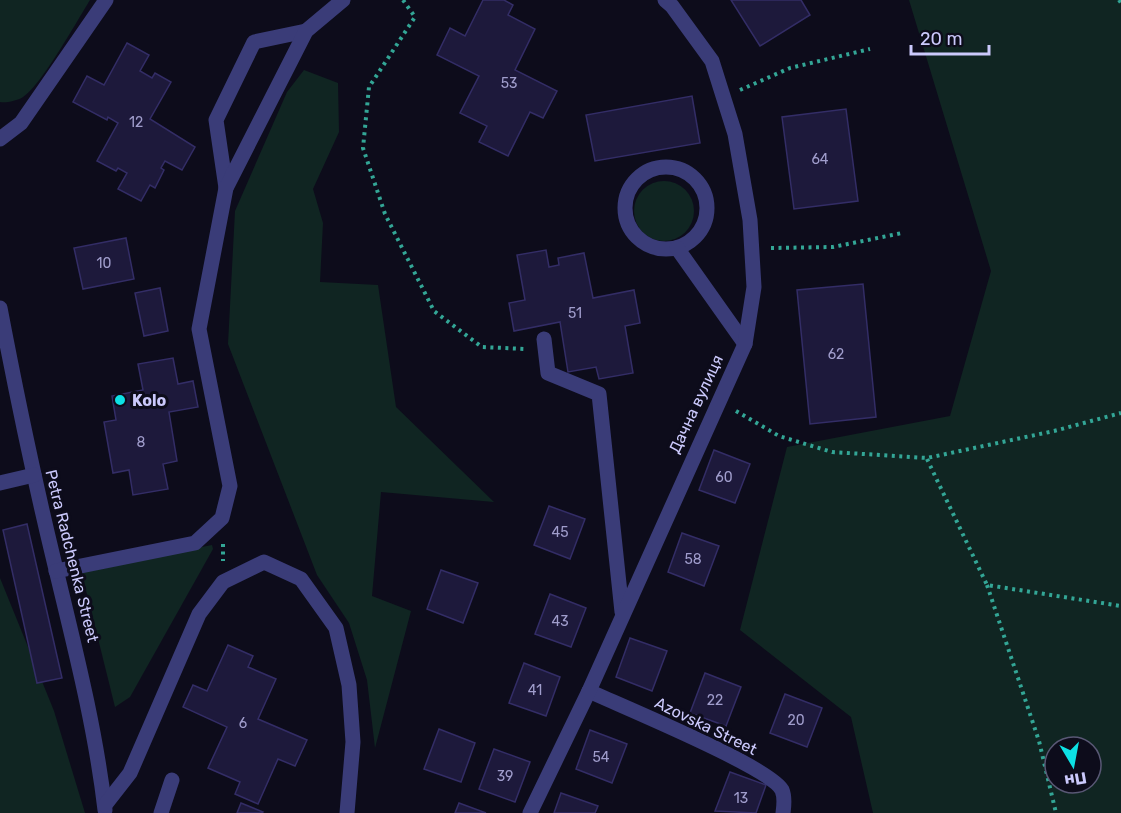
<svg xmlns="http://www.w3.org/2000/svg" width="1121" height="813" viewBox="0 0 1121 813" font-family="Rubik,sans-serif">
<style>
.green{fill:#102522;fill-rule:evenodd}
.building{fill:#1d193b;stroke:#332d66;stroke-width:1.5}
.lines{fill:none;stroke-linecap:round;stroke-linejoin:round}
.path{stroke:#33a696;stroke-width:4;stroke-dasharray:3 4.5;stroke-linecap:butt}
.minor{stroke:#3a3c78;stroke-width:15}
.poi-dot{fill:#0de1e5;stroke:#0d0c1b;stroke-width:2}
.labels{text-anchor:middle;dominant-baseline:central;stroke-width:6;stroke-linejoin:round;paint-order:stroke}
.number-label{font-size:14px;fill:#a09dcc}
.poi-label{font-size:16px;font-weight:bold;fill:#cbc9fc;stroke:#0d0c1b;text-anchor:start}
.street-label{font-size:16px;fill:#cbc9fc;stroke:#0d0c1b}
</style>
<rect width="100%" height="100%" fill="#0d0c1b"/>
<g class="green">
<path d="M0 0H90C77 21 41 86 23 97 17 101 6 103 0 102Z"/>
<path d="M909 0H1121V813H873L851 717 740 630 787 447 950 416 991 271ZM1055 747H1091V783H1055Z"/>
<polygon points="304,70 338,83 339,132 313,189 323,223 320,282 378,285 396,407 494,502 381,492 372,596 411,611 375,748 367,680 349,623 317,575 228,344 235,211 287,92"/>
<circle cx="664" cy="211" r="30"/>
<polygon points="212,545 213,549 130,697 115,707 82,574 87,570"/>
<polygon points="0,578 54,711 85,813 0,813"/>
</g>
<g class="building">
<polygon points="483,0 504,0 513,5 508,15 535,29 515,70 557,91 543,118 530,112 508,156 479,142 487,126 460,113 479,76 437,55 450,28 465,36"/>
<polygon points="731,0 801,0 810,15 760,46"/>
<polygon points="127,43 149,55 140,71 152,78 155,73 171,82 150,119 195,147 182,170 165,161 161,168 164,170 155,188 150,185 141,201 118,189 127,173 118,168 116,171 97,161 118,123 108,117 107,120 73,102 87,76 104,85"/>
<polygon points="692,96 700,143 595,161 586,115"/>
<polygon points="846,109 858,201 794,209 782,117"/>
<polygon points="126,238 134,279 83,289 74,248"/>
<polygon points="546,250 549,267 559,265 558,258 584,253 593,298 634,290 640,323 625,326 633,373 599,379 596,367 568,372 560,322 514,331 509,303 525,300 517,255"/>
<polygon points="863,284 876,417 810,424 797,290"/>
<polygon points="160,288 168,331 144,336 135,293"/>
<polygon points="173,358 178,384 193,381 198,407 169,412 177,461 163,464 168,489 133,495 129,470 113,473 104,422 116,420 112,396 143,390 138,364"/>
<polygon points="714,450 750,464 735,503 699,490"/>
<polygon points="549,506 585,519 570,559 534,545"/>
<polygon points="27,524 62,678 37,683 3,530"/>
<polygon points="682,533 719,546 704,586 668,572"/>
<polygon points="441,570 478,583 463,623 427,609"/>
<polygon points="550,594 586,608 571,647 535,634"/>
<polygon points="630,638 667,651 652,691 616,677"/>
<polygon points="228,645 253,656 248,667 276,679 258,719 307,740 295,766 278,759 258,804 235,794 240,782 208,768 227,727 183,707 193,685 207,691"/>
<polygon points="524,663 560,677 546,716 509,703"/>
<polygon points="705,673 741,687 726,726 690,713"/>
<polygon points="785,694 822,708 807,747 770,733"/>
<polygon points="439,729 475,743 461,782 424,769"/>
<polygon points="590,730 627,744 612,783 576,769"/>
<polygon points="494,749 530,762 515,802 479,789"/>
<polygon points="730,772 766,785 756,813 715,811"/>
<polygon points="561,793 598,806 595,813 554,813"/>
<polygon points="241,803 263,812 262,813 237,813"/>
<polygon points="459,803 486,813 455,813"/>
</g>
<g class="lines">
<g class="path">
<polyline points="403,0 415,17 369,87 363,148 385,214 434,311 482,347 526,349"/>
<polyline points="1119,0 1121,3"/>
<polyline points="740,90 790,68 870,49"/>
<polyline points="771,248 833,247 902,233"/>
<polyline points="736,411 779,436 832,452 927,458 1054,431 1121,413"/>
<polyline points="927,459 987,585 1121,606"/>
<polyline points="223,544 223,561"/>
<polyline points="987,585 1039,741 1056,813"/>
</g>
<g class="minor">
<polyline points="0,139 21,123 106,0"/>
<circle cx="666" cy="208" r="41"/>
<polyline points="226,188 216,120 254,42 306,31"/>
<polyline points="677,248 745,344"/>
<path d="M0 308C16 392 33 474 53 557 73 641 95 724 105 810"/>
<polyline points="544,339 548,373 599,394 622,612"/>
<polyline points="0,483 34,475"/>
<polyline points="56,571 195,543 222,518 230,486 199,329 226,188 306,31 343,0"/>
<path d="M589 691C621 706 770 767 782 790 785 797 784 806 783 813"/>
<polyline points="105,805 130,773 199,614 223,582 264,562 301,579 336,628 349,685 353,742 347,813"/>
<polyline points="161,813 172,780"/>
<polyline points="530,813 589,691 745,344 754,287 750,220 735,134 712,61 672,6 665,0"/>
</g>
</g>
<circle class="poi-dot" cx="120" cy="400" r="6"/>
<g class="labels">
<g class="number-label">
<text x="509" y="83">53</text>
<text x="136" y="122">12</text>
<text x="820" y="159">64</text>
<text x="104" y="263">10</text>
<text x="575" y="313">51</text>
<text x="836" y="354">62</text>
<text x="141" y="442">8</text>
<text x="724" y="477">60</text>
<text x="560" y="532">45</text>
<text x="693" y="559">58</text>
<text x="560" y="621">43</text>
<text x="535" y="690">41</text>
<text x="715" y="700">22</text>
<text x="796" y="720">20</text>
<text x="243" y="723">6</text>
<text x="601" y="757">54</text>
<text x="505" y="776">39</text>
<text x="741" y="798">13</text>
</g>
<g class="poi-label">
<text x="132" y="400">Kolo</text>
</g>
<g class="street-label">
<text transform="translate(696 404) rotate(-65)">Дачна вулиця</text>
<text transform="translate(72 556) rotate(76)">Petra Radchenka Street</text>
<text transform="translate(706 726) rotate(26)">Azovska Street</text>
</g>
</g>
<g transform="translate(1073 765) rotate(170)"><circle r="28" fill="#0d0c1b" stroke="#595875" stroke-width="1.5"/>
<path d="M0-4.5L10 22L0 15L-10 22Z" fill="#0de1e5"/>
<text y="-9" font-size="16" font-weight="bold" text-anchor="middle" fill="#cbc9fc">Пн</text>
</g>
<path d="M911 45v9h78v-9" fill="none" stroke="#cbc9fc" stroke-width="3"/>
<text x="920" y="45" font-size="18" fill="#cbc9fc" stroke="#0d0c1b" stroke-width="4.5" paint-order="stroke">20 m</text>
</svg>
